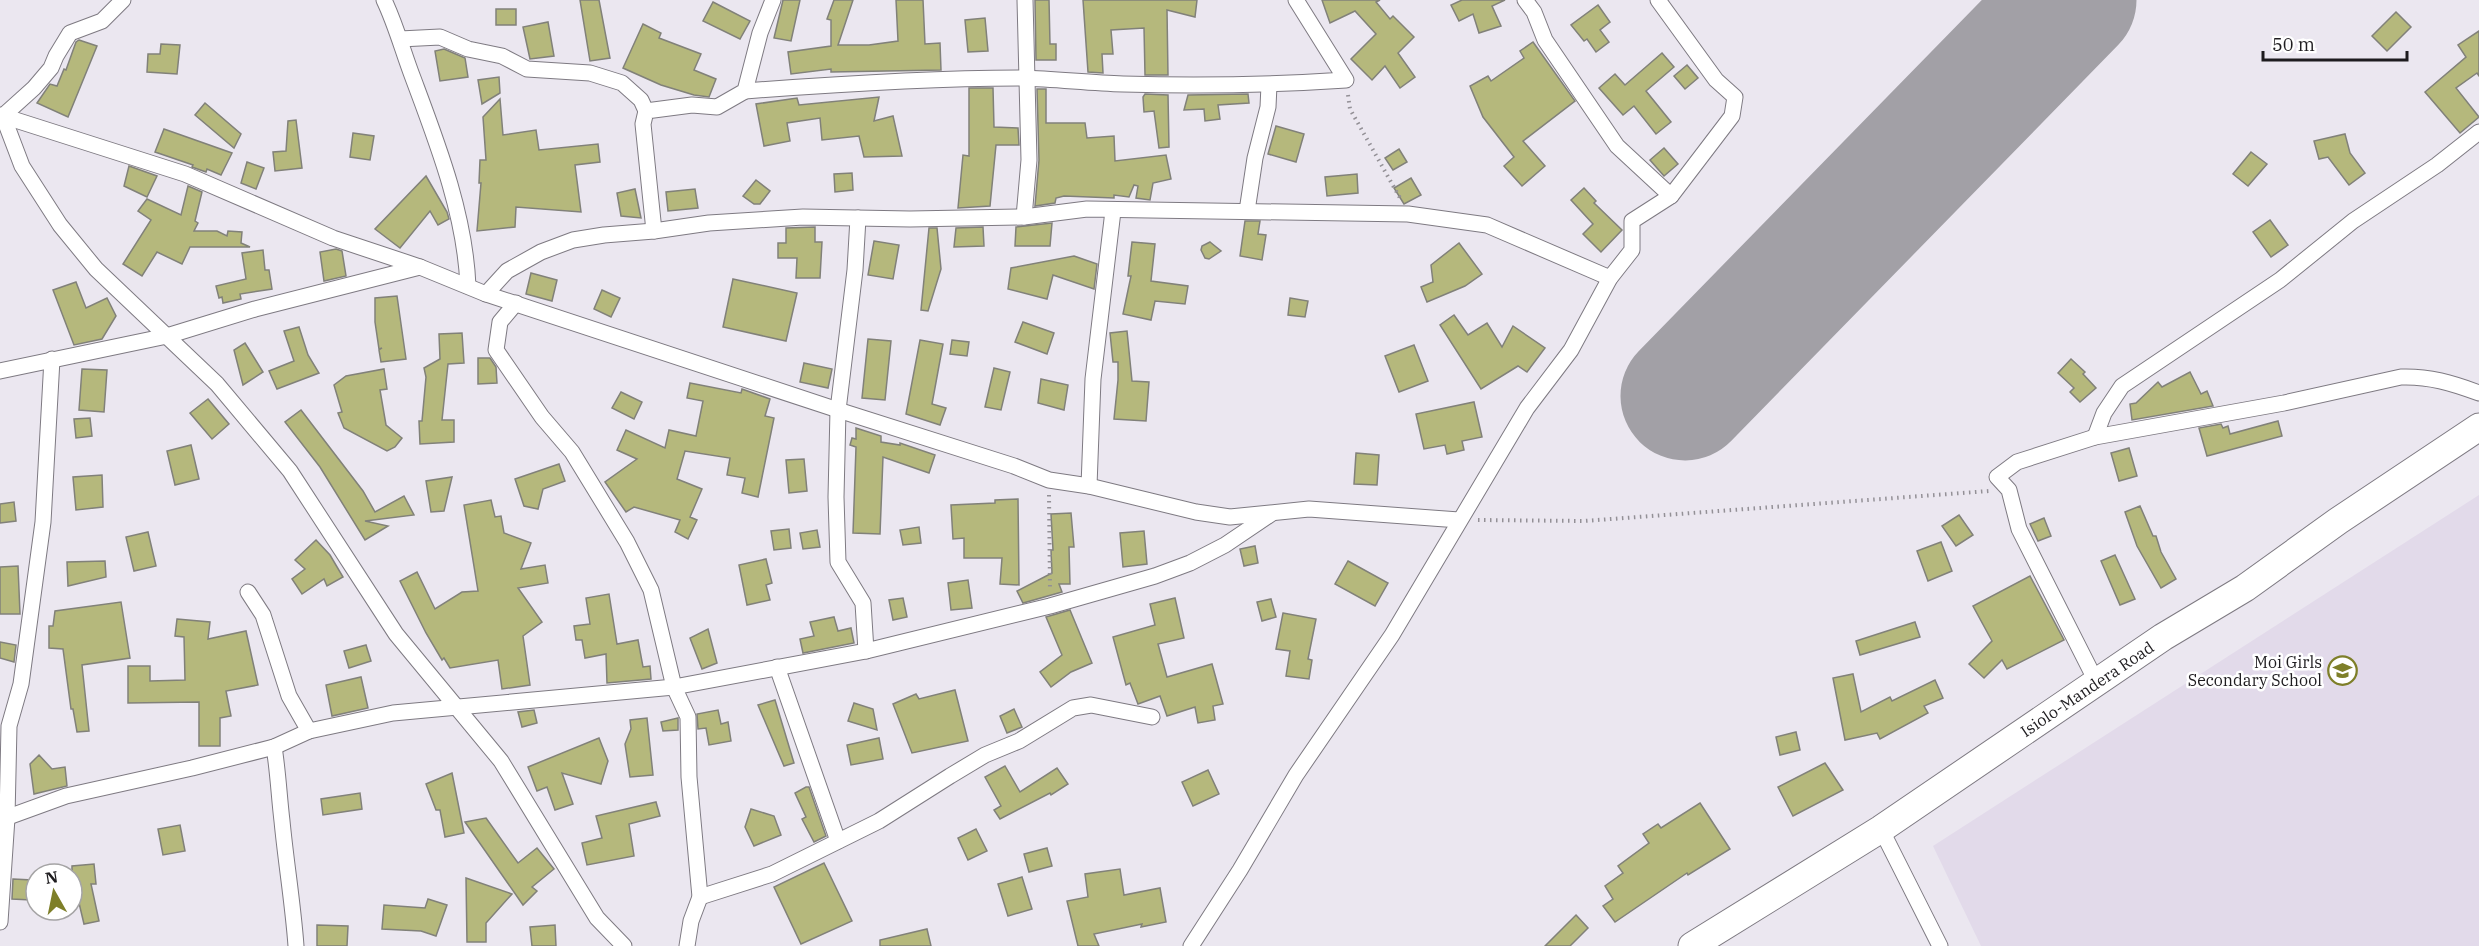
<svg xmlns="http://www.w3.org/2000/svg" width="2479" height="946" viewBox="0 0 2479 946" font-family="'IBM Plex Serif',serif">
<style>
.built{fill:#e2daea}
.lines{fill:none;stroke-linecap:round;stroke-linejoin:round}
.runway{stroke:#a2a0a6;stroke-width:129}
.building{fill:#b5b87c;stroke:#818179;stroke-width:1.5}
.street-casing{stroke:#7e7a82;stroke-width:17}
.highway-casing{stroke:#7e7a82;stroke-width:29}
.path{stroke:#939096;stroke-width:4;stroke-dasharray:1.5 4.5;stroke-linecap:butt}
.street{stroke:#fff;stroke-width:15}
.highway{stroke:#fff;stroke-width:27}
.labels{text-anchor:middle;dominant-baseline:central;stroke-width:5;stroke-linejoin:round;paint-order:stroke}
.poi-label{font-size:16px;fill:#1e1c1f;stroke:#fff;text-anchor:end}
.street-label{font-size:16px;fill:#1e1c1f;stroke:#fff}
</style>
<rect width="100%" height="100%" fill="#ebe7f0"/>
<polygon class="built" points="2479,495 2479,946 1981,946 1933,846"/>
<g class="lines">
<polyline class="runway" points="1685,396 2072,0"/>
</g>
<g class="building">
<polygon points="580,0 599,0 610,58 590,61"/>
<polygon points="783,0 800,0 791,41 774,38"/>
<polygon points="834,0 853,0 838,45 869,45 898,41 896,0 923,0 925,44 940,43 941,70 831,72 831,69 791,74 788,52 831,46 831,20 827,19"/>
<polygon points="1035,0 1049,0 1050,44 1056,44 1056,60 1036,60"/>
<polygon points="1083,0 1197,0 1195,17 1167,10 1168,75 1145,75 1144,28 1111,30 1113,54 1102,54 1103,73 1088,72"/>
<polygon points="1322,0 1380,0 1376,2 1390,19 1393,16 1414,37 1398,53 1415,77 1400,88 1385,66 1372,80 1351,59 1376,34 1355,11 1330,23"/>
<polygon points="1462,0 1505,0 1492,6 1501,26 1479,33 1473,14 1459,21 1451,5"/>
<polygon points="713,2 750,21 740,39 703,21"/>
<polygon points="1598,5 1610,22 1600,30 1609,42 1596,52 1587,39 1584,41 1571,25"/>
<rect x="496" y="9" width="20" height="16"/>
<polygon points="2396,12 2411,27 2387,51 2372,36"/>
<polygon points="985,18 988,51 968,52 965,20"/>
<polygon points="548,22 554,56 530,59 523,27"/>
<polygon points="643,24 661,33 659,38 701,54 694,70 716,79 709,97 694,95 661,85 623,68"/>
<polygon points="2479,31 2479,76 2477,73 2456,88 2479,117 2460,133 2425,92 2466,57 2458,45"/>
<polygon points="79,40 97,46 68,117 37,103 50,84 57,86 64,69 66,70 76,42"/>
<polygon points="1533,42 1575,101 1523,141 1545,166 1522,186 1504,166 1514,157 1483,117 1470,86 1488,76 1491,81 1524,58 1520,51"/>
<polygon points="161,44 180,45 177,74 147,72 148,54 160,54"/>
<polygon points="444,49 465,58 468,77 440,81 435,51"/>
<polygon points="1662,53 1674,67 1646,91 1671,122 1656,134 1634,106 1623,115 1599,88 1615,74 1625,85"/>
<polygon points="1687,65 1698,78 1685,89 1674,76"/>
<polygon points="499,77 500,93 482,104 478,80"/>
<polygon points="969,88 993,88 994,127 1018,128 1019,145 996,145 990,206 958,208 963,155 969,156"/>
<polygon points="1037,89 1046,89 1046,123 1085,123 1087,138 1114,136 1115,161 1166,155 1171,179 1153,183 1150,200 1136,198 1138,186 1134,185 1129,197 1114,195 1114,198 1064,196 1056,198 1055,203 1035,206 1039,160"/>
<polygon points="1145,94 1168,95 1169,147 1159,148 1154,111 1144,112 1143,97"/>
<polygon points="1248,94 1249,103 1218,105 1220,119 1205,121 1204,109 1184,110 1188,95"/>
<polygon points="879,97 874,121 893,116 902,156 864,157 859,136 822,140 820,118 787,123 790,141 764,146 756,104 797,98 799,105"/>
<polygon points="500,99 503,135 536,130 539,150 598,144 600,162 575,165 581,212 516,207 515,227 477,231 481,183 479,183 480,160 486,160 483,117"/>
<polygon points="205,103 241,134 234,148 195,115"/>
<polygon points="296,120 302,168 275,171 273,152 286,151 288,121"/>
<polygon points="1276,126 1304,134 1296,162 1268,154"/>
<polygon points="164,129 232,153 221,175 207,169 206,172 192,167 193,165 155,152"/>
<polygon points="353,133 374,136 370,160 350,157"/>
<polygon points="2345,134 2350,153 2365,173 2349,185 2328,157 2319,159 2314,141"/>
<polygon points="1664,148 1678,164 1664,176 1650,160"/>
<polygon points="1399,149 1407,162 1393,170 1385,158"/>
<polygon points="2251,152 2267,164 2248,186 2233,174"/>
<polygon points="247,162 264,168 256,189 241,183"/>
<polygon points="129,166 157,176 147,197 124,186"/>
<polygon points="852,173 853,190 835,192 834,174"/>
<polygon points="1357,174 1358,193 1327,196 1325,177"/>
<polygon points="426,176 447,212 449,219 438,225 430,211 400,248 375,229"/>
<polygon points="1411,178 1421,195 1404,204 1394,188"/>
<polygon points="756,180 770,191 760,204 754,204 743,196"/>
<polygon points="188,186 202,192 195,221 198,223 194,231 217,231 227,236 228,231 242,232 241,243 250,247 190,247 182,264 157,252 142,276 123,264 151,220 138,211 147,199 181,215"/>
<polygon points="1584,188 1596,201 1594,203 1622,230 1601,252 1583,234 1593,224 1571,200"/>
<polygon points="635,189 641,218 621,216 617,193"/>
<polygon points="695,189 698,208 668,211 666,192"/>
<polygon points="2270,220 2288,245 2271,257 2253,232"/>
<polygon points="1245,221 1260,221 1258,234 1266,235 1262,260 1240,256"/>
<polygon points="1052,223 1050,246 1015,246 1016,227"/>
<polygon points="815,227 815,242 822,242 820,278 796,278 797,258 778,258 778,243 786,243 786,228"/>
<polygon points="983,227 984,246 954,247 956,228"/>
<polygon points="929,228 937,228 941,269 928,311 921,310"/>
<polygon points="874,241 899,245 893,279 868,275"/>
<polygon points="1132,242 1155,244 1151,281 1188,286 1185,304 1155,301 1151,320 1123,314 1131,276 1128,276"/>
<polygon points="1210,242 1221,251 1209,259 1205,258 1201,250 1202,246"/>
<polygon points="1459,243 1482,274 1465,286 1427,302 1421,287 1433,282 1431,265"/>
<polygon points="336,249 342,251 346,276 324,281 320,252"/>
<polygon points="263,250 265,270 269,270 272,289 240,294 241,299 223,303 222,297 219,298 216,286 246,279 242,253"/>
<polygon points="1074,256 1097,264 1094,289 1053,275 1047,299 1008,289 1011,268"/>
<polygon points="531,273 557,280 552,301 526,294"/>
<polygon points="733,279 797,293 786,341 723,327"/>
<polygon points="76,282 86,308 107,298 116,316 102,339 74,345 53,290"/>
<polygon points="602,290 620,298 611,317 594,309"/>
<polygon points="397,296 406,359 381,362 379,350 382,348 379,349 375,322 375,298"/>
<polygon points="1290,298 1308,301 1305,317 1288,315"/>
<polygon points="1454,315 1468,335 1487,323 1502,347 1513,326 1545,348 1527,372 1518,366 1481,389 1440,325"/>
<polygon points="1023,322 1054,333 1047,354 1015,342"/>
<polygon points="299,327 308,355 319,373 277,389 269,371 294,361 284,331"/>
<polygon points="1127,331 1132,381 1149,382 1146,421 1114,419 1118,380 1118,362 1113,362 1110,333"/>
<polygon points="462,333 464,363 448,364 442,420 454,420 454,442 420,444 419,421 422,421 426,377 424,368 440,359 439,334"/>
<polygon points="868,339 891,341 885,400 862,398"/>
<polygon points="920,340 943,344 932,404 946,408 940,425 906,414"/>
<polygon points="952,340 969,342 967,356 950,354"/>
<polygon points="245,343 263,372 243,385 234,350"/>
<polygon points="1414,345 1428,381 1399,392 1385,356"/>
<polygon points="478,358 490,358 496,367 497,383 478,384"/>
<polygon points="2071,359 2085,372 2083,374 2096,388 2080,402 2070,392 2074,388 2058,373"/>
<polygon points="804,363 832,369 828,388 800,382"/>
<polygon points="994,368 1010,372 1001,410 985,407"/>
<polygon points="82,369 107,370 104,412 79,410"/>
<polygon points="384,369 387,389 380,390 386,425 402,438 395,447 387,451 344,428 338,413 342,412 334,385 346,376"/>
<polygon points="2190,372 2201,394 2207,391 2213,406 2132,420 2130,404 2136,403 2158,382 2162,387"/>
<polygon points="1041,379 1068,385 1064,410 1038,403"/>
<polygon points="690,383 741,393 742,389 770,399 765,416 774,418 758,497 742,493 745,478 727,475 730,458 685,451 677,479 702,489 690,517 697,520 688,539 675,532 680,520 634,507 626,512 605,482 637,459 617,450 626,430 665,448 669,430 696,436 703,401 687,398"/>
<polygon points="621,392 642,402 634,419 612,408"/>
<polygon points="208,399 229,424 212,439 190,413"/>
<polygon points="1474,402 1482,437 1462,441 1464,450 1447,454 1445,445 1424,449 1416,414"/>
<polygon points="301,410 363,491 375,512 404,496 414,515 365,521 388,526 365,540 320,467 285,422"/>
<polygon points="90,418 92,436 76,438 74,419"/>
<polygon points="2278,421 2282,436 2207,456 2199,428 2221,424 2223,428 2228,426 2230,434"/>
<polygon points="856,428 881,436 881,442 900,445 900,443 935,455 929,473 883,457 880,534 853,533 856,447 850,445 852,438 856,439"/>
<polygon points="191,445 199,479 175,485 167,451"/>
<polygon points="2129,448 2137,476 2119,481 2111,453"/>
<polygon points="1356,453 1379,455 1377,485 1354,484"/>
<polygon points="804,459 807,491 789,493 786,460"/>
<polygon points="559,464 565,481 543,489 538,509 524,506 515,479"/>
<polygon points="102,475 103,507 76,510 73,477"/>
<polygon points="452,477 444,511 431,512 426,481"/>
<polygon points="1018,499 1019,585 1000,584 1002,558 964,558 964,538 953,539 951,505 995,503 995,500"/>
<polygon points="491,500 495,517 501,516 504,533 531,543 521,569 545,565 548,583 518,588 542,622 523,636 530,685 502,689 498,660 450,668 444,658 442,660 426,633 400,581 417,572 435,609 462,592 478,591 464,505"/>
<polygon points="14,502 16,521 0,523 0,504"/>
<polygon points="2140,506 2153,536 2156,536 2161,552 2176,579 2161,588 2137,546 2125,512"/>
<polygon points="1071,513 1074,547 1069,547 1070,584 1059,584 1062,592 1023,603 1017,591 1052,573 1051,550 1053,550 1051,514"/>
<polygon points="1959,515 1973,535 1956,546 1942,526"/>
<polygon points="2044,518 2051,536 2038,541 2030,524"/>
<polygon points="919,527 921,543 903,545 900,530"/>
<polygon points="789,529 791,548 774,550 771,531"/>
<polygon points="817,530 820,547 803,549 800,533"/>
<polygon points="1144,531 1147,564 1123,567 1120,533"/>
<polygon points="148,532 156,566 134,571 126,537"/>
<polygon points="316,540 330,555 343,577 327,586 324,579 302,594 292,579 305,569 295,560"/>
<polygon points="1941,542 1952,571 1928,581 1917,551"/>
<polygon points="1255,546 1258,563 1244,566 1240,549"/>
<polygon points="2115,555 2135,599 2120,605 2101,561"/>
<polygon points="766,559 772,583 766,585 770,600 747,605 739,565"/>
<polygon points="105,561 106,577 68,586 67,562"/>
<polygon points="1348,561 1388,583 1375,606 1335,584"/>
<polygon points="18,566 20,614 0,614 0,567"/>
<polygon points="2030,576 2064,640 2007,669 2002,660 1984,678 1969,664 1992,641 1973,606"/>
<polygon points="968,580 972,608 951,610 948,583"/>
<polygon points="609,594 617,644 638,640 643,667 650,666 651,679 607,683 606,654 585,658 582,640 576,640 574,626 590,624 586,598"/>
<polygon points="903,598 907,617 893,620 889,600"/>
<polygon points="1175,598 1184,638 1158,644 1167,677 1212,664 1223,704 1213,706 1215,720 1198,723 1195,707 1167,716 1160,696 1138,704 1130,683 1126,685 1113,637 1155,625 1150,604"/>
<polygon points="1271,599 1276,617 1262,621 1257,602"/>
<polygon points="121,602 130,658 82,665 89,731 77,732 73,709 71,709 63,649 49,648 49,626 53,626 55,611"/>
<polygon points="1070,610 1092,663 1071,672 1051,687 1040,672 1062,655 1046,617"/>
<polygon points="1283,613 1316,619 1308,659 1312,660 1309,679 1286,676 1290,651 1276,649"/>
<polygon points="834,617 838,631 851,628 854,643 803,653 800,639 814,636 810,622"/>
<polygon points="177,619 210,622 208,639 246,631 258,685 226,691 231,716 220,718 220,746 199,746 199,702 128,703 128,666 150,666 150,681 185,680 184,637 175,636"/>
<polygon points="1915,622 1920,637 1860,655 1856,641"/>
<polygon points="708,629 717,663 702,669 690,638"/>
<polygon points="0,642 16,645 14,662 0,658"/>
<polygon points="366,645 371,661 349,668 344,651"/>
<polygon points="1853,674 1861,712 1890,697 1892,701 1935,680 1943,698 1924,706 1928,713 1880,739 1877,733 1845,740 1833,678"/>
<polygon points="361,677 368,708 332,716 326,685"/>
<polygon points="955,690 968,741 912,753 893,704 916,694 919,699"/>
<polygon points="775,700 794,763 784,766 758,705"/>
<polygon points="854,703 873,709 877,730 848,721"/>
<polygon points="1014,709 1022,727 1007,733 1000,716"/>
<polygon points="534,710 537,723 522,727 518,712"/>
<polygon points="718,710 721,724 728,722 731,741 709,745 706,728 698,729 697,714"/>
<polygon points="647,718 653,775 630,777 625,744 631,729 630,720"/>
<polygon points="678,718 678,730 663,731 661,722"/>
<polygon points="1796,732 1800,750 1780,755 1776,737"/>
<polygon points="599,738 608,761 601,784 562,773 573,804 555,810 547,787 537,791 528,767"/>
<polygon points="879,738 883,759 851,765 847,745"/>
<polygon points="39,755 52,769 65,767 67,786 34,794 30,764"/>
<polygon points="1825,763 1843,790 1793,816 1778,787"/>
<polygon points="1005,766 1020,792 1057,768 1068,784 1051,795 1050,793 1000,819 994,810 1001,806 985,777"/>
<polygon points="1208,770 1219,794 1193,806 1182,782"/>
<polygon points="452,773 464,833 445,837 440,810 436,810 426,784"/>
<polygon points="806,787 809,787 826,836 814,842 802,819 806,817 795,793"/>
<polygon points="360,793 362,809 323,815 321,799"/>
<polygon points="656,802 660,816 629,824 634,856 587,865 582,843 602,838 596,816"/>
<polygon points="1700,803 1730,849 1688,875 1687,873 1615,922 1603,906 1613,899 1605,886 1623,873 1618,866 1649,843 1643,834 1658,824 1661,828"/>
<polygon points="751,809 774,816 781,835 754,846 745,827"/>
<polygon points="486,818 518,863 537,848 554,869 532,887 537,891 523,905 465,822"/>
<polygon points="180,825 185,851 163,855 158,829"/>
<polygon points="976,829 987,851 968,860 958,838"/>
<polygon points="1047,848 1052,866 1029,872 1024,854"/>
<polygon points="824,863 852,921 801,944 774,887"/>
<polygon points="94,864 96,884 91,884 99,921 84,924 75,886 72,887 72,866"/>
<polygon points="1120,869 1124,895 1160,888 1166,922 1141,927 1142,924 1094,934 1099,946 1078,946 1067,901 1088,897 1085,874"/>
<polygon points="1022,877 1032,909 1008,916 998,884"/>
<polygon points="466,878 512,894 486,923 486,942 467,942"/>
<polygon points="13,879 32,880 31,900 12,899"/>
<polygon points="428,899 447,905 436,936 421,931 382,929 384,905 425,908"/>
<polygon points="1576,915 1588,928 1570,946 1545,946"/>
<polygon points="317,925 348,926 347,946 317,946"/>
<polygon points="555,925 556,946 532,946 530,927"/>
<polygon points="927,929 931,946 880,946 880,940"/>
</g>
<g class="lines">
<defs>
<g id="street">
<path d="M384 0C396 25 403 52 413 78 438 145 465 214 468 286"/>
<polyline points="1658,0 1716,80 1735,97 1732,116 1671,196"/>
<polyline points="400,39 440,37 468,49 502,56 527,69 590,73 622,83 641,100 646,111"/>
<path d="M745 91C838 84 930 78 1023 78 1056 79 1090 83 1123 84 1198 86 1272 85 1346 80L1296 0"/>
<polyline points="0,115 3,116 22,166 60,225 96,269 217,384 290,471 396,634 501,761 597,918 624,946"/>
<polyline points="3,116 185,174 333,238 420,267 486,294 838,410 1014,466 1049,480 1089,486 1196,512 1230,517 1309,509 1459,520"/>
<polyline points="3,116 34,88 51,68 56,56 70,33 102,21 123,0"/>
<polyline points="1247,211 1255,158 1268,107 1269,85"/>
<polyline points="1024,217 1029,160 1025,0"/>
<polyline points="858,218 855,270 838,410 836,497 838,562 863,603 866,651"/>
<polyline points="654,231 643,124 646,111 692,105 717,107 745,91 760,33 773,0"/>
<polyline points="486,294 507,271 541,252 573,240 604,235 654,231 709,223 803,217 910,219 1024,217 1087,209 1408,214 1487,225 1610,278"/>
<polyline points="516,303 500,322 496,350 542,417 572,452 627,542 651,590 674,687 688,717 689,777 700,897 691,921 687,946"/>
<polyline points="0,371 167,336 255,309 420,267"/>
<polyline points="2095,437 2104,413 2122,386 2280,280 2353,221 2437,165 2479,132"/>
<polyline points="1089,486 1093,379 1113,211"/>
<polyline points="248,592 263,615 289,696 309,731"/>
<polyline points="777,667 838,841"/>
<path d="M2097 683 2019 529 2009 490 1997 477 2017 462 2095 437 2284 403 2401 377C2429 376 2452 383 2479 393"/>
<path d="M274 747C278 771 279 796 282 821 286 863 293 904 296 946"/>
<polyline points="0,820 66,796 192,768 274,747 309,731 393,713 674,687 866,651 1050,606 1155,576 1190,563 1225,545 1271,514"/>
<polyline points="1881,829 1940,946"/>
<polyline points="700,897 772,874 879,821 950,776 985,755 1019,741 1073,708 1091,705 1152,717"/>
<polyline points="0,922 7,818 9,726 21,684 43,522 52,359"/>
<polyline points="1191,946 1240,870 1296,775 1392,635 1527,408 1571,350 1610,278 1632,250 1632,221 1671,196 1617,146 1545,40 1534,12 1525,0"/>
</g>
<polyline id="highway" points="1692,946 1881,829 2163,637 2245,588 2338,521 2479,427"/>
</defs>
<use href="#street" class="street-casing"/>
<use href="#highway" class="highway-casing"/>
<g class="path">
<polyline points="1348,95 1350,109 1400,198"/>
<polyline points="1049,495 1050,590"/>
<polyline points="1478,520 1584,521 1989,491"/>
</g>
<use href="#street" class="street"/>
<use href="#highway" class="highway"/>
</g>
<defs>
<symbol id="school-ring" viewBox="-11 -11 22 22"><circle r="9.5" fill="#fff" stroke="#7e7f29" stroke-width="1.5"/><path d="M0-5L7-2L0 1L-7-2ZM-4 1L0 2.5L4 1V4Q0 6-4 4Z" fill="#7e7f29"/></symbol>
</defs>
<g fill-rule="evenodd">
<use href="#school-ring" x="2326" y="654" width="33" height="33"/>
</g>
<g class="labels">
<g class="poi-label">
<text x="2322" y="662">Moi Girls<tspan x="2322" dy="18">Secondary School</tspan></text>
</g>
<g class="street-label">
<text transform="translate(2087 689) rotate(-34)">Isiolo-Mandera Road</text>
</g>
</g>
<g transform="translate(54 892) rotate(351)"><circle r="28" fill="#ffffff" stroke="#a5a4a5" stroke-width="1.5"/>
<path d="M0-4.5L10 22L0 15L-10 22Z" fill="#7e7f29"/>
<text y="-9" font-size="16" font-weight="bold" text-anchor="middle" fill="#1e1c1f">N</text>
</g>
<path d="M2263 51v9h144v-9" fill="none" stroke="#1e1c1f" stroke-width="3"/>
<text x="2272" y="51" font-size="18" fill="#1e1c1f" stroke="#ffffff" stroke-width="4.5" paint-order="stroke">50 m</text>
</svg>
